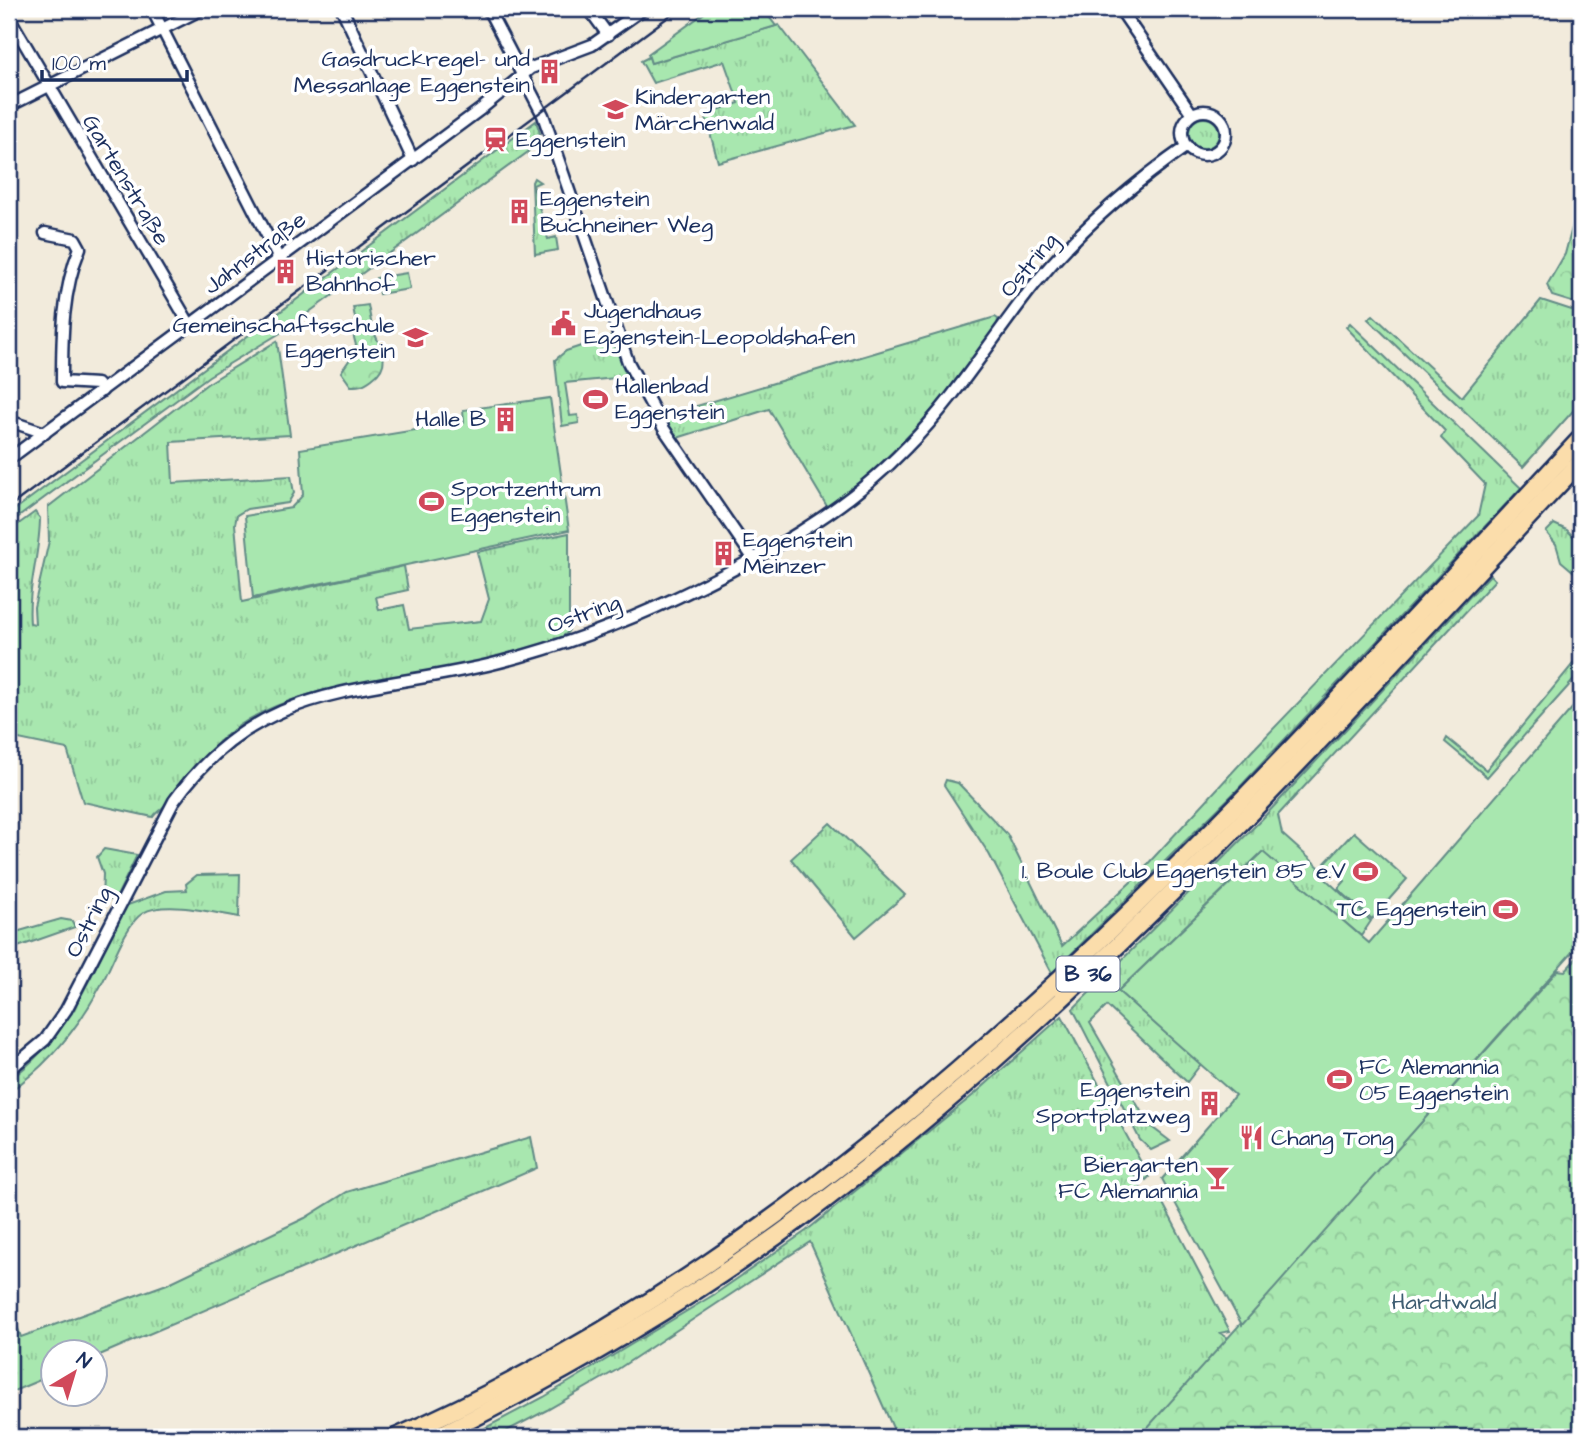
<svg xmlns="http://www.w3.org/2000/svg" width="1590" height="1446" viewBox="0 0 1590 1446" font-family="'Architects Daughter',sans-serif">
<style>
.grass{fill:url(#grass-tufts);stroke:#628b86;stroke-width:2}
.forest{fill:url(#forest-crowns);stroke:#628b86;stroke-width:2}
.pitch{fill:#a8e7af;stroke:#628b86;stroke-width:2}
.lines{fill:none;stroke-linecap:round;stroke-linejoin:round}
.minor-casing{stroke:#1b2f5e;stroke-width:15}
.trunk-casing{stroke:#1b2f5e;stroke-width:21}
.minor{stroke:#fff;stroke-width:10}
.trunk{stroke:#fbddab;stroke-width:16}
.rail{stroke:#1b2f5e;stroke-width:2.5}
.labels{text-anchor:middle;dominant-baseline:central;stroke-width:7;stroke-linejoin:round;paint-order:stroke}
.shield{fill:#fff;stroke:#5f6d8e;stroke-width:2}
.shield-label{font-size:21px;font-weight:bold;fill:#1b2f5e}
.poi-label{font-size:23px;fill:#1b2f5e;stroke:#fff;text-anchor:start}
.street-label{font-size:23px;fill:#1b2f5e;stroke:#fff}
.park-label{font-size:23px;fill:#3e5d72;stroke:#fff}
</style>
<defs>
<pattern id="grass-tufts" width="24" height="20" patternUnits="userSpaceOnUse" patternTransform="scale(1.75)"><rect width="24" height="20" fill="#a8e7af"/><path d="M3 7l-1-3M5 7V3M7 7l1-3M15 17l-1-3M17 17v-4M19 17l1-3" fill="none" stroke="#90c699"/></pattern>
<pattern id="forest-crowns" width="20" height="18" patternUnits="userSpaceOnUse" patternTransform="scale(1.75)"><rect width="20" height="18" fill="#a8e7af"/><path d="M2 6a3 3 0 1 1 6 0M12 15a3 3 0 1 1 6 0" fill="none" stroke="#90c699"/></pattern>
</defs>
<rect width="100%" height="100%" fill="#f2ebdc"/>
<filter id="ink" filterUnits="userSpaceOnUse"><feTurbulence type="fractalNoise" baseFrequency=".0143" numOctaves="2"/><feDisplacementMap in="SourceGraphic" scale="14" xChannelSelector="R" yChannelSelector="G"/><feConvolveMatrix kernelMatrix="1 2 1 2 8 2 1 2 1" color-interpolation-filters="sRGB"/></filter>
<g filter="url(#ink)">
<g class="grass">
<polygon points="779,25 855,125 718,162 705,114 739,103 724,61 653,83 641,61 649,57 651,63"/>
<circle cx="1204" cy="133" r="15"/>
<polygon points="536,121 540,133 528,152 282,332 209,376 9,524 9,514"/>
<polygon points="534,178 540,182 533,185 548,239 556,237 558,250 535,254 532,182"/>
<polygon points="1541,300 1581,313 1581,402 1523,467 1368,319 1373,315 1462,397"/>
<path d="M995 317 998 319 997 327C946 397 898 455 828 508L769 409 677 438 663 416Z"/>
<polygon points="1350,323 1521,488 1236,791 1052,973 989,854 944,785 946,780 958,783 1007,834 1062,946 1132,881 1252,751 1478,516 1485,484 1441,438 1445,431 1346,327"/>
<polygon points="611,336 627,377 565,383 570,416 578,415 579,423 562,426 555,360 566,351"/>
<path d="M277 341 290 435 171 442 173 483 291 476 294 493 288 503 247 509 237 515 235 524 242 602 404 566 408 590 376 597 379 610 404 605 409 629 481 621 489 599 477 552 569 533V630C557 656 370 680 334 688 309 694 285 701 263 712 218 733 193 769 164 806 160 811 156 812 153 817L83 802 67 749 9 737V673L13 661 9 660V531L35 512 40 518C40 554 27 588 30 623L35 624 34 607 49 541 48 507 207 384Z"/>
<polygon points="1554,524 1567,530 1581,544 1581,578 1561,561 1556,544 1546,532"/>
<polygon points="1490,575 1495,580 1278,815 1282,834 1319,867 1318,872 1371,921 1361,936 1262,852 1118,991 1201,1064 1187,1082 1107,1006 1090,1023 1149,1125 1170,1141 1151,1150 1140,1140 1073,1009 1262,819"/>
<polygon points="1581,654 1581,672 1487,777 1445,742 1447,738 1486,770"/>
<polygon points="830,823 905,895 856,937 791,859"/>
<polygon points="104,849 137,855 118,894 114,899 102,901 103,874 97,857"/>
<path d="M240 874 239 917C215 913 165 900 143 913 125 924 111 968 100 987 77 1030 48 1065 9 1092V1080C69 1038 94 970 125 906L166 891 187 890 186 884 197 875Z"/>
<polygon points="61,919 72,921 75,927 9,950 9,934"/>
<polygon points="1062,1016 1149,1177 1146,1180 1138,1170 1131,1168 1145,1197 1157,1192 1230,1331 1220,1333 1230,1339 1139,1437 897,1437 810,1242 615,1371 547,1410 495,1437 468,1437 544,1397 715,1294 806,1231 977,1092"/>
<polygon points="531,1137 537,1168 95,1357 94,1352 52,1352 52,1375 9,1393 9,1303 21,1337 167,1284 305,1218 347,1192"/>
</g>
<g class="forest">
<polygon points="1581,194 1581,305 1552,296 1547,285 1565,254"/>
<path d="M372 328C381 348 393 364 372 379 364 385 361 386 351 386L341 372 357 349 353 334Z"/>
<polygon points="1581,953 1581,1437 1139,1437 1558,970 1565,971"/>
</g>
<g class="pitch">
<polygon points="710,9 763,9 776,26 651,63 648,54"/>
<polygon points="407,273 410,289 379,294 376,278"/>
<polygon points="368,305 372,327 357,329 353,307"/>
<polygon points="550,398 569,530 253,598 245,516 291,508 303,495 300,449 464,422 463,410"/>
<polygon points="1581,698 1581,925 1577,930 1581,934 1581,942 1242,1325 1162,1179 1235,1095 1118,991 1263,852 1369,943"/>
<polygon points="1354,832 1407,879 1372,919 1338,889 1345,881 1325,863"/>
</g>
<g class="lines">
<defs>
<g id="minor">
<polyline points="152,9 279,259"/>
<polyline points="342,9 413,160"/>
<polyline points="488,9 543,115 628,362 664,429 753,558"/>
<polyline points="589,9 608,35"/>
<polyline points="1120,9 1192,114"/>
<polyline points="9,17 190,325"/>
<polyline points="9,106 202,9"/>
<circle cx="1204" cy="133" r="22"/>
<path d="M45 233 75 239 80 248C62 291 62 337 62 382L97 384 102 391"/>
<polyline points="9,421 45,433"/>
<polyline points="9,459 481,109 531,68 592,45 643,9"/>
<path d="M9 1070 45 1040 66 1010 174 801C261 679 366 695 496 663 559 647 619 625 678 597 760 558 844 513 907 447 956 398 991 339 1034 285 1077 232 1131 185 1187 146"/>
</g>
<g id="trunk">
<path d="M396 1437C878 1225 1230 814 1581 438"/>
<path d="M436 1437C563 1374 687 1303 801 1218 1092 1001 1333 725 1581 461"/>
</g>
</defs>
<use href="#minor" class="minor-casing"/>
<use href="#trunk" class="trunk-casing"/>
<use href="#minor" class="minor"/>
<use href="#trunk" class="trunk"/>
<polyline class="rail" points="9,507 679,9"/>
</g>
</g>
<defs>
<symbol id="building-bare" viewBox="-9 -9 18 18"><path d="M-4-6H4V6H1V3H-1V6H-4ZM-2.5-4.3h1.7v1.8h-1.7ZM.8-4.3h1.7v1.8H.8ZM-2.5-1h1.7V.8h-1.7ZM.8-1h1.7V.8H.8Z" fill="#d1495b" stroke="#fff" stroke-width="2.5" paint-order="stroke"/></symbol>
<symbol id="school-bare" viewBox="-9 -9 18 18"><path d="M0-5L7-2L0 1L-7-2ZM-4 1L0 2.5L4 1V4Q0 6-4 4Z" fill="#d1495b" stroke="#fff" stroke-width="2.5" paint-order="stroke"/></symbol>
<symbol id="station-bare" viewBox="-9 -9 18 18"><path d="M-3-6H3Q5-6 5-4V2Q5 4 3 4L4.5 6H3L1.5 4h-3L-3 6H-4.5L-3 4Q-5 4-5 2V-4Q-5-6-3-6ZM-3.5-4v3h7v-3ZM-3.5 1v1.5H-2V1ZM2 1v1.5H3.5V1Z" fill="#d1495b" stroke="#fff" stroke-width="2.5" paint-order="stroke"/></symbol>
<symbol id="civic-bare" viewBox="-9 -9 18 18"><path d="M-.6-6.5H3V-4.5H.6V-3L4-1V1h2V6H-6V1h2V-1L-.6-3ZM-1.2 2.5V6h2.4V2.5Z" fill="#d1495b" stroke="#fff" stroke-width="2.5" paint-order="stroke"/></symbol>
<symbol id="stadium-bare" viewBox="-9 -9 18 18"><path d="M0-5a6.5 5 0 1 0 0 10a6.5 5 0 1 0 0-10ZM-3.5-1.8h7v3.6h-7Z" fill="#d1495b" stroke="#fff" stroke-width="2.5" paint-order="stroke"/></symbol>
<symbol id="restaurant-bare" viewBox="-9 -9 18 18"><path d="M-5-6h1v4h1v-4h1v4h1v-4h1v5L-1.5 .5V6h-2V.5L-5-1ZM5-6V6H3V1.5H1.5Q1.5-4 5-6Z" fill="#d1495b" stroke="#fff" stroke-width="2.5" paint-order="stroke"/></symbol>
<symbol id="bar-bare" viewBox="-9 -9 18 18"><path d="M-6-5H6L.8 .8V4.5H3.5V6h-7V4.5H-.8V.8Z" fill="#d1495b" stroke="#fff" stroke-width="2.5" paint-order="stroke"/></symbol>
</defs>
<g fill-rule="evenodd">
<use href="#building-bare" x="532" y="54" width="35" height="35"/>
<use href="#school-bare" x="598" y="92" width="35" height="35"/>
<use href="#station-bare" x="478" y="122" width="35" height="35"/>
<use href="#building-bare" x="502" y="194" width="35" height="35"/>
<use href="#building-bare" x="268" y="254" width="35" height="35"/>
<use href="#civic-bare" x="546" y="306" width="35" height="35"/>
<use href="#school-bare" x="398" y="320" width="35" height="35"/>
<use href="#stadium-bare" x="578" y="382" width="35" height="35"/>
<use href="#building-bare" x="488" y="402" width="35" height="35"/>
<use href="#stadium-bare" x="414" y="484" width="35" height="35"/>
<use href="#building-bare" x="706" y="536" width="35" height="35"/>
<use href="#stadium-bare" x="1348" y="854" width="35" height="35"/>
<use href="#stadium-bare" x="1488" y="892" width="35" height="35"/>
<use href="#stadium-bare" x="1322" y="1062" width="35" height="35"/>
<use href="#building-bare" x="1192" y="1086" width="35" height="35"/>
<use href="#restaurant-bare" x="1234" y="1120" width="35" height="35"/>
<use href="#bar-bare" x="1200" y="1160" width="35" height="35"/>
</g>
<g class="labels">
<rect class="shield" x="1056.5" y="956.5" width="63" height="35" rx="5"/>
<g class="shield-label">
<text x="1088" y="974">B 36</text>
</g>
<g class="poi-label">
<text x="530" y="59" text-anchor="end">Gasdruckregel- und<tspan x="530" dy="26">Messanlage Eggenstein</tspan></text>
<text x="635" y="97">Kindergarten<tspan x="635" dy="26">Märchenwald</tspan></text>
<text x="516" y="140">Eggenstein</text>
<text x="540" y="199">Eggenstein<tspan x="540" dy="26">Buchneiner Weg</tspan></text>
<text x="306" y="258">Historischer<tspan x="306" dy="26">Bahnhof</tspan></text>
<text x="584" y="311">Jugendhaus<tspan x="584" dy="26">Eggenstein-Leopoldshafen</tspan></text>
<text x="395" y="325" text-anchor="end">Gemeinschaftsschule<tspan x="395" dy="26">Eggenstein</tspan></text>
<text x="615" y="386">Hallenbad<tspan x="615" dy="26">Eggenstein</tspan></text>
<text x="486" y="419" text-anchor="end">Halle B</text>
<text x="451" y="489">Sportzentrum<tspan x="451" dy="26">Eggenstein</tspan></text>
<text x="743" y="540">Eggenstein<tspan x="743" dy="26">Meinzer</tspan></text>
<text x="1346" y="871" text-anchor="end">1. Boule Club Eggenstein 85 e.V</text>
<text x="1486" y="909" text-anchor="end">TC Eggenstein</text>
<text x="1359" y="1067">FC Alemannia<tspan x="1359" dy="26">05 Eggenstein</tspan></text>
<text x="1190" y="1090" text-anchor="end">Eggenstein<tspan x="1190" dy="26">Sportplatzweg</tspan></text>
<text x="1271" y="1138">Chang Tong</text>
<text x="1198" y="1165" text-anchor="end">Biergarten<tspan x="1198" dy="26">FC Alemannia</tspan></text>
</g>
<g class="street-label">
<text transform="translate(126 180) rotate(59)">Gartenstraße</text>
<text transform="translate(255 253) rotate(-37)">Jahnstraße</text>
<text transform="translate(1029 265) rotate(-50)">Ostring</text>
<text transform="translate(584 614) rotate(-20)">Ostring</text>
<text transform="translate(89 922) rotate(-63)">Ostring</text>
</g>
<g class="park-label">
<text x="1444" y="1302">Hardtwald</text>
</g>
</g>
<rect width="1590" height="1446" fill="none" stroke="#fff" stroke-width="35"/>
<rect x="18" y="18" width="1555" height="1411" fill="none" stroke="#1b2f5e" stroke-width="2.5" filter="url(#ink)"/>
<g transform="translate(74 1373) rotate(38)"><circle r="33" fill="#ffffff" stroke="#a4acbf" stroke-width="2"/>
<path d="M0-5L12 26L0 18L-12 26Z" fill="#d1495b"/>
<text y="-10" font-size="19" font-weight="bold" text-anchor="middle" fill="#1b2f5e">N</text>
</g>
<path d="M42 70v10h145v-10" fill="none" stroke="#1b2f5e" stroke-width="3.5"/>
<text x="52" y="70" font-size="21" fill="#1b2f5e" stroke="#ffffff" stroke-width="5" paint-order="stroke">100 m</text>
</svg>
